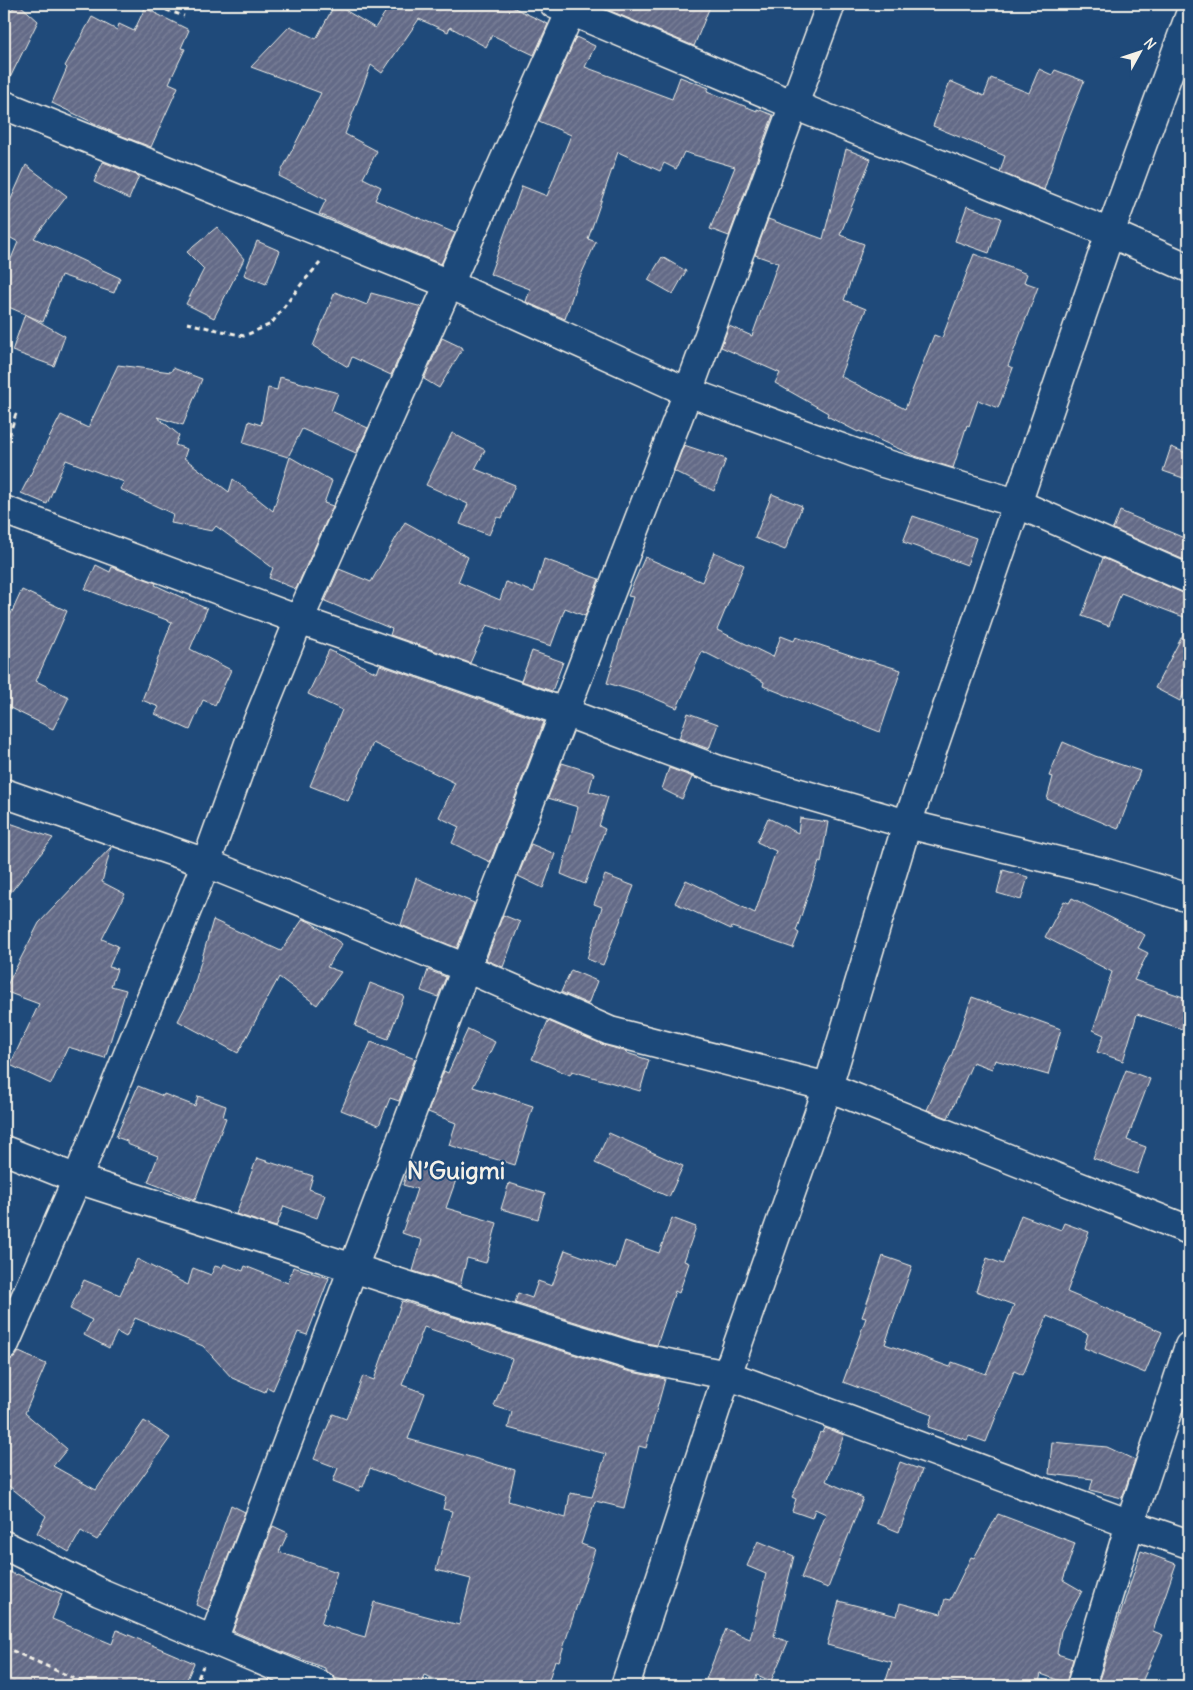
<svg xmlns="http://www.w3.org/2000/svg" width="1193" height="1690" viewBox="0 0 1193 1690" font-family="Delius,sans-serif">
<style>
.building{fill:url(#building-hatch);stroke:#f4f1e8;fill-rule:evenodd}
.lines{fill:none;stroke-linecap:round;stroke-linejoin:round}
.street-casing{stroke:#f4f1e8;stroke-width:31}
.secondary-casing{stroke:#f4f1e8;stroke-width:31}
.path{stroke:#f4f1e8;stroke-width:3;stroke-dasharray:5 4;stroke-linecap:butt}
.street{stroke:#1f4a7a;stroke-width:28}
.secondary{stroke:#1f4a7a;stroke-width:28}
.labels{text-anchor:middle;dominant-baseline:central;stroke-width:4;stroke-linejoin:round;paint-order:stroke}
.town-label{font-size:24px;font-weight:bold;fill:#f4f1e8;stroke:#1f4a7a}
</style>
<defs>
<pattern id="building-hatch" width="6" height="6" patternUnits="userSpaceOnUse" patternTransform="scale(1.25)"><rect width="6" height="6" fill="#636a87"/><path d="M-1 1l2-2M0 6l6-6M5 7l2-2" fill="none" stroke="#7a8098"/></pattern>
</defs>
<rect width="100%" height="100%" fill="#1f4a7a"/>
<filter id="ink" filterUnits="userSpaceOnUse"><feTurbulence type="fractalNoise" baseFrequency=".02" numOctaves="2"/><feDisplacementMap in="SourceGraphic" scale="10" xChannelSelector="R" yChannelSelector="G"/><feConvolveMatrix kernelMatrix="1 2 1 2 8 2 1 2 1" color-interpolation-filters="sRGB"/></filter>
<g filter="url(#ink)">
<g class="building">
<polygon points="19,4 38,21 4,90 4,15"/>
<polygon points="335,4 375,28 390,5 387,4 506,4 548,24 534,55 492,35 486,47 450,27 448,32 419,19 382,73 371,65 345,134 377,151 363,178 381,187 375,200 455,233 441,264 319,214 326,200 279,176 321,93 251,67 290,26 316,39"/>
<polygon points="594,4 711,4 694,46"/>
<polygon points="145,8 189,30 181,48 185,49 169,83 178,87 151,147 117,134 52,103 67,68 65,66 92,17 117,30 119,24 134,31"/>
<polygon points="576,37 595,46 585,67 672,99 680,77 709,88 707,91 757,111 757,109 773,115 729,236 710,229 735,167 684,152 676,169 664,163 660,171 618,152 588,239 596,242 575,288 565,319 526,302 530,289 490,274 522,186 547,196 571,135 539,121"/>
<polygon points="1039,69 1052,75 1055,70 1084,81 1062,135 1044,190 1000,172 1005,156 933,126 950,81 984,96 991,78 1029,93"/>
<polygon points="846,149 871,159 840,235 864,244 844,300 866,309 840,376 905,409 934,335 942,338 974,254 1027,274 1024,282 1038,287 1008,366 1013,368 998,408 978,400 969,426 967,425 953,468 915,456 859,431 858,432 827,416 828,413 775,383 780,373 721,347 729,326 752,336 778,263 755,255 768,219 823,239"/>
<polygon points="103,162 139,176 129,199 94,182"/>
<polygon points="26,165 67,196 34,238 120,278 114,293 61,275 43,322 4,305 4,276 18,242 4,234 4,215"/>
<polygon points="967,206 1001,218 989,253 955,241"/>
<polygon points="217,227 244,259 214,318 186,304 204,269 187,252"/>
<polygon points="257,241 280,251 266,284 244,275"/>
<polygon points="662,257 686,271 673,294 648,280"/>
<polygon points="335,292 367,305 371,293 422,307 391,375 352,357 348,367 313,346"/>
<polygon points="25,314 65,336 54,366 12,351"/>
<polygon points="442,338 463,348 439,388 424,379"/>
<polygon points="118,365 171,372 173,368 202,379 183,425 157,417 179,435 175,445 187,449 184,458 229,492 233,479 273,511 290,457 332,481 324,503 333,506 296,589 269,578 273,568 216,526 212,531 171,523 173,514 120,489 124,482 66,460 47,504 21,493 61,415 88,428"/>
<polygon points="280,377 338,393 331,411 368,428 356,453 302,429 288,457 243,443 249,421 261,425 268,388 277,390"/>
<polygon points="452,433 485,450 475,469 515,485 502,518 497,517 489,535 460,524 468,504 426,485"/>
<polygon points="684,445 726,459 714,491 674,471"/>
<polygon points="1171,447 1189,454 1189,480 1163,471"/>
<polygon points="772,494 802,506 785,550 755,538"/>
<polygon points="1120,511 1189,540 1189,562 1113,529"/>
<polygon points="913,516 976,538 967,565 903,542"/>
<polygon points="405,522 468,557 458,582 500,600 506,582 534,592 544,559 599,579 585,616 565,608 551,646 487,625 470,663 390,635 392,629 325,601 339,569 371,582"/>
<polygon points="714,552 744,565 717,630 773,657 781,636 794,641 796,637 868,661 868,660 901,670 880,732 763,686 764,682 702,651 677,708 647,695 607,683 633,597 628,596 645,557 702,582"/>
<polygon points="1103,558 1183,593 1189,594 1189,619 1121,593 1109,626 1082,616"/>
<polygon points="96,565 110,572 112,567 156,583 155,585 207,609 190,649 231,670 215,705 203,700 190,730 155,714 159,707 142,700 172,622 85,589"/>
<polygon points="22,590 67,611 36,681 69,697 53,729 4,705 4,629"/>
<polygon points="1189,623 1189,683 1180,701 1155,688"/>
<polygon points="329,650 377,673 380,665 544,722 490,862 452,843 459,827 439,817 455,783 373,743 348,801 310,786 342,710 308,694"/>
<polygon points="532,651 563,662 552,691 521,681"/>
<polygon points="688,713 718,724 709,749 679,738"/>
<polygon points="1063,742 1095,756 1140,771 1118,829 1047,799 1053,777 1049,776"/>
<polygon points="562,763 594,773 589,791 608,797 599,826 605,829 585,884 561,874 578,807 548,798"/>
<polygon points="669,768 698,779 692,777 682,799 662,789"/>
<polygon points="768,818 798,833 800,818 828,822 821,863 819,862 796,931 799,933 793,948 732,927 731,929 675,903 686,880 755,913 776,851 757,842"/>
<polygon points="4,821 53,838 4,901"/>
<polygon points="531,844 555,854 543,888 518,876"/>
<polygon points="111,847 102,882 125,894 102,939 118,946 109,967 117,969 111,986 126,990 105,1058 68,1047 51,1084 10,1065 39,1004 4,991 39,923"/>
<polygon points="1003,870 1028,877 1021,900 997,893"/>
<polygon points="605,875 634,886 603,965 587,959 602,907 594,904"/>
<polygon points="416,878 474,903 457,948 401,925"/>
<polygon points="1072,898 1145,935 1138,948 1148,953 1134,980 1189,999 1189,1008 1182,1029 1137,1014 1123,1061 1097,1052 1104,1035 1093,1030 1112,972 1045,937 1064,901 1069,903"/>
<polygon points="503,915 520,922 503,967 486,960"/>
<polygon points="303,919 310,922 342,944 327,967 341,972 317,1005 279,977 238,1053 178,1021 191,996 213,920 281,951"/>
<polygon points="428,970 446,977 438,997 421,991"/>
<polygon points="571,970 597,981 588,1004 561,992"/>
<polygon points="370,983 404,996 388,1039 355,1026"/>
<polygon points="972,997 1061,1029 1048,1075 995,1060 992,1069 973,1062 948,1118 927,1110 952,1054"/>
<polygon points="548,1021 604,1045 627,1052 627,1053 649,1060 640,1091 572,1071 570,1075 532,1059"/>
<polygon points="468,1029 495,1042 473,1087 533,1106 515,1165 449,1145 456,1123 428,1112 444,1071 448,1073"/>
<polygon points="371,1042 415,1059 399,1101 390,1098 379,1125 341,1110"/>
<polygon points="1126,1070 1150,1079 1127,1140 1146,1147 1137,1174 1093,1158"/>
<polygon points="138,1086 163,1096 164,1094 195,1106 198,1096 226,1106 223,1117 226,1118 195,1200 148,1182 158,1156 127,1144 127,1141 116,1137"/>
<polygon points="609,1133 683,1166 669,1197 595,1163"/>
<polygon points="257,1158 313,1176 309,1189 325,1195 317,1218 284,1206 276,1227 236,1214"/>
<polygon points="410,1162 457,1177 446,1208 497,1223 486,1263 467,1258 460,1286 413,1271 422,1240 402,1233 417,1189 403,1185"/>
<polygon points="509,1183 545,1194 538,1219 501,1209"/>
<polygon points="1021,1215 1061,1230 1064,1223 1089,1232 1067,1292 1162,1332 1145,1373 1084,1348 1088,1334 1047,1316 1023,1375 1014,1371 986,1442 969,1436 967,1440 928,1427 932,1415 843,1382 866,1318 862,1317 883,1256 912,1266 885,1344 950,1367 952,1362 986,1374 1014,1305 976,1291 987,1258 1003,1264"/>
<polygon points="672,1218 696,1227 684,1261 689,1263 679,1293 675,1291 657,1345 636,1341 515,1303 518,1293 532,1298 538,1281 552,1286 565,1250 616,1269 625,1241 659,1253"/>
<polygon points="137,1259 188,1285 193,1268 211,1275 215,1266 222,1268 224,1264 243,1271 245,1266 288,1283 293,1267 329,1278 307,1335 298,1332 273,1390 267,1387 265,1392 232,1378 203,1346 135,1318 126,1337 117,1332 109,1348 84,1335 92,1320 70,1309 84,1280 120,1295"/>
<path d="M402 1301 627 1371 665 1379 646 1448 639 1446 624 1508 595 1501 581 1544 595 1549 559 1661 555 1660 547 1686H453L424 1675 420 1686H363L335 1678 325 1670V1668L282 1652 233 1631 273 1526 288 1533 279 1552 337 1572 321 1624 365 1637 374 1602 459 1625 471 1579 436 1570 452 1511 443 1509 446 1497 370 1468 363 1487 360 1486 359 1491 333 1481 338 1468 314 1459 333 1414 346 1419 363 1376 374 1380ZM424 1327 472 1343 471 1344 512 1359 494 1406 512 1412 508 1428 606 1454 592 1497 570 1493 566 1518 508 1501 515 1470 408 1439 425 1393 402 1385Z"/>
<polygon points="19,1352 46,1364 25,1413 67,1449 53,1466 96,1490 144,1421 170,1438 97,1540 81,1531 69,1552 37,1533 46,1516 4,1482 4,1367 6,1361 14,1358"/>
<polygon points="825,1428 844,1435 826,1481 863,1498 828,1588 801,1578 826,1514 815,1509 812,1518 792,1511 796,1499 792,1497 810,1459 820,1432 823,1433"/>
<polygon points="1052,1442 1107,1447 1135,1460 1122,1498 1090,1490 1093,1479 1049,1474"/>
<polygon points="900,1462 922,1470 899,1532 877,1523"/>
<polygon points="231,1505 245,1512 208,1610 196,1605"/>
<polygon points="998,1514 1075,1543 1063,1580 1082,1591 1061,1631 1057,1654 1073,1659 1066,1683 1041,1674 1038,1686 970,1686 942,1680 939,1686 884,1686 892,1662 827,1645 839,1601 897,1616 900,1603 941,1614 945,1599 950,1600 971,1557 974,1558"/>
<polygon points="758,1541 794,1556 774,1636 788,1642 771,1681 757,1675 753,1686 722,1686 706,1679 726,1629 750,1639 766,1574 747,1566"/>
<polygon points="1141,1551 1176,1564 1153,1631 1163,1635 1140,1686 1097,1686"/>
<polygon points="4,1570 16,1575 17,1574 62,1594 52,1619 112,1644 117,1630 194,1663 184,1686 4,1686"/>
</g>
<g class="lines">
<defs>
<g id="street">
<polyline points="554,4 794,105 1110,233 1189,268"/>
<polyline points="4,105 449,284 688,392 880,462 1016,503 1189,579"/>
<polyline points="4,510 299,620 564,712 719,770 907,824 1103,872 1189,898"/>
<polyline points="4,793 206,863 466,968 610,1031 828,1087 1189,1230"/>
<polyline points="4,1150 77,1179 471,1306 632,1356 727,1375 1130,1524 1189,1544"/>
<polyline points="4,1346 77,1179 206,863 252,735 299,620 574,4"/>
<polyline points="213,1640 466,968 688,392 831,4"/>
<polyline points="1081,1686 1130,1524 1189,1346"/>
</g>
<g id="secondary">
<polyline points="4,1545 99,1592 322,1686"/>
<polyline points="625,1686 727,1375 828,1087 907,824 1110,233 1189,17"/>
</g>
</defs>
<use href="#street" class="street-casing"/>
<use href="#secondary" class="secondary-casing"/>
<g class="path">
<polyline points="149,4 184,16"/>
<polyline points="187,323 244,336 271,324 303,282 320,263"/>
<polyline points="4,453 17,410"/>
<polyline points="4,1647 91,1686"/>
<polyline points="195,1686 203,1666"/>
</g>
<use href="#street" class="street"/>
<use href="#secondary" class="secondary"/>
</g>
</g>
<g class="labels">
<g class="town-label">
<text x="456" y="1170">N’Guigmi</text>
</g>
</g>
<rect width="1193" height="1690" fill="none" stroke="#1f4a7a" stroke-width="20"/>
<rect x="10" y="10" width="1173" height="1670" fill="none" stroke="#f4f1e8" stroke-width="2" filter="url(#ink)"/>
<g transform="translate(1140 52) rotate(50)" stroke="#1f4a7a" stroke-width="4" paint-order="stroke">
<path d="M0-4L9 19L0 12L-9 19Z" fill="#f4f1e8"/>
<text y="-8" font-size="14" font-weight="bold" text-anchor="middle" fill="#f4f1e8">N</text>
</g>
</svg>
